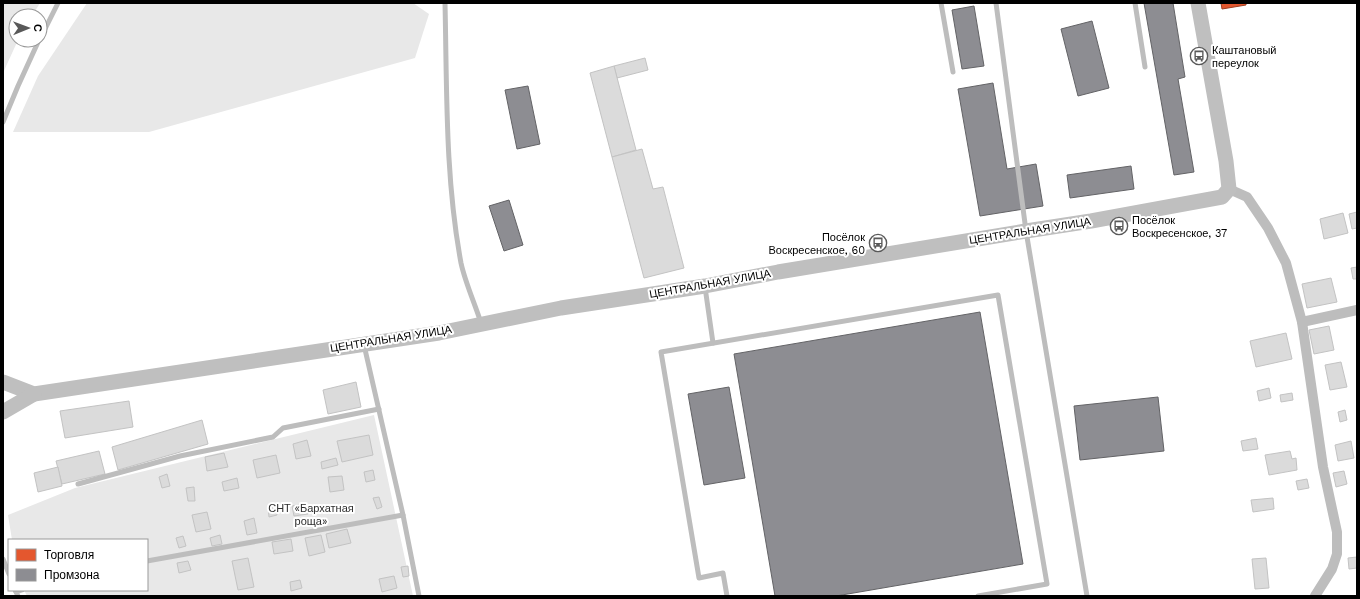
<svg xmlns="http://www.w3.org/2000/svg" width="1360" height="599" viewBox="0 0 1360 599" font-family="'Work Sans',sans-serif">
<style>
.green{fill:#e8e8e8}
.shops{fill:#e4572e;stroke:#a03d20}
.industry{fill:#8d8d92;stroke:#636366}
.building{fill:#dbdbdb;stroke:#c3c3c3}
.lines{fill:none;stroke-linecap:round;stroke-linejoin:round}
.service{stroke:#bdbdbd;stroke-width:5}
.minor{stroke:#bdbdbd;stroke-width:10}
.secondary{stroke:#bfbfbf;stroke-width:15}
.labels{text-anchor:middle;dominant-baseline:central;stroke-width:4;stroke-linejoin:round;paint-order:stroke}
.poi-label{font-size:11px;fill:#000;stroke:#fff;text-anchor:start}
.street-label{font-size:11px;fill:#000;stroke:#fff}
.park-label{font-size:11px;fill:#2c2c2c;stroke:#fff}
</style>
<rect width="100%" height="100%" fill="#fff"/>
<g class="green">
<polygon points="3,3 40,3 32,16 16,16 16,40 18,40 3,73"/>
<polygon points="87,3 413,3 429,14 415,58 149,132 13,132 38,76"/>
<polygon points="374,415 413,596 27,596 24,590 147,590 147,540 12,540 8,515 75,488"/>
</g>
<polygon class="shops" points="1221,3 1246,3 1246,5 1222,9"/>
<g class="industry">
<polygon points="1144,3 1173,3 1185,77 1178,79 1194,172 1174,175"/>
<polygon points="974,6 984,66 962,69 952,10"/>
<polygon points="1092,21 1109,88 1078,96 1061,29"/>
<polygon points="993,83 1007,169 1036,164 1043,206 980,216 958,89"/>
<polygon points="528,86 540,144 517,149 505,90"/>
<polygon points="1131,166 1134,189 1070,198 1067,175"/>
<polygon points="509,200 523,245 504,251 489,206"/>
<polygon points="980,312 1023,564 836,596 775,596 734,354"/>
<polygon points="729,387 745,478 704,485 688,394"/>
<polygon points="1158,397 1164,451 1080,460 1074,406"/>
</g>
<g class="building">
<polygon points="645,58 648,70 617,78 614,66"/>
<polygon points="614,66 636,150 612,157 590,73"/>
<polygon points="642,149 653,189 663,187 684,268 644,278 612,157"/>
<polygon points="1357,212 1357,228 1352,229 1349,214"/>
<polygon points="1343,213 1348,233 1324,239 1320,219"/>
<polygon points="1357,267 1357,279 1353,279 1351,268"/>
<polygon points="1331,278 1337,302 1307,308 1302,284"/>
<polygon points="1329,326 1334,350 1314,354 1309,330"/>
<polygon points="1286,333 1292,359 1256,367 1250,341"/>
<polygon points="1341,362 1347,387 1330,390 1325,365"/>
<polygon points="356,382 361,407 328,414 323,390"/>
<polygon points="1269,388 1271,398 1259,401 1257,391"/>
<polygon points="1292,393 1293,400 1281,402 1280,395"/>
<polygon points="129,401 133,427 65,438 60,411"/>
<polygon points="1345,410 1347,420 1340,422 1338,412"/>
<polygon points="202,420 208,444 118,470 112,447"/>
<polygon points="369,435 373,455 342,462 337,441"/>
<polygon points="1256,438 1258,449 1243,451 1241,441"/>
<polygon points="307,440 311,456 296,459 293,444"/>
<polygon points="1351,441 1354,458 1338,461 1335,445"/>
<polygon points="99,451 105,474 62,484 56,461"/>
<polygon points="1290,451 1292,459 1296,458 1297,470 1269,475 1265,455"/>
<polygon points="224,453 228,467 207,471 205,457"/>
<polygon points="276,455 280,473 257,478 253,460"/>
<polygon points="336,458 338,465 322,469 321,462"/>
<polygon points="58,467 62,486 38,492 34,473"/>
<polygon points="373,470 375,480 366,482 364,472"/>
<polygon points="1344,471 1347,484 1336,487 1333,473"/>
<polygon points="167,474 170,486 162,488 159,477"/>
<polygon points="342,476 344,490 330,492 328,477"/>
<polygon points="237,478 239,488 224,491 222,482"/>
<polygon points="1307,479 1309,488 1298,490 1296,481"/>
<polygon points="194,487 195,501 188,501 186,488"/>
<polygon points="379,497 382,507 377,509 373,498"/>
<polygon points="1273,498 1274,509 1253,512 1251,500"/>
<polygon points="306,503 308,514 294,516 292,506"/>
<polygon points="275,505 277,515 269,517 268,506"/>
<polygon points="207,512 211,529 196,532 192,515"/>
<polygon points="254,518 257,533 247,535 244,521"/>
<polygon points="347,529 351,543 329,548 326,534"/>
<polygon points="220,535 222,544 212,546 210,538"/>
<polygon points="321,535 325,552 309,556 305,538"/>
<polygon points="183,536 186,546 179,548 176,538"/>
<polygon points="291,539 293,551 274,554 272,542"/>
<polygon points="1357,557 1357,568 1349,569 1348,558"/>
<polygon points="248,558 254,587 238,590 232,561"/>
<polygon points="1266,558 1269,588 1255,589 1252,559"/>
<polygon points="188,561 191,570 179,573 177,563"/>
<polygon points="408,566 409,576 403,577 401,567"/>
<polygon points="394,576 397,588 382,592 379,579"/>
<polygon points="300,580 302,588 291,591 290,582"/>
</g>
<g class="lines">
<g class="service">
<path d="M445 3C447 90 445 177 461 263 465 282 475 304 481 323"/>
<polyline points="941,3 953,72"/>
<polyline points="996,3 1026,231 1087,596"/>
<polyline points="1135,3 1145,67"/>
<polyline points="40,39 58,3"/>
<polyline points="3,122 18,86 39,40"/>
<polyline points="705,287 713,343"/>
<polyline points="364,345 403,515 419,596"/>
<polyline points="78,484 180,456 273,437 283,428 379,409"/>
<polyline points="3,559 9,574"/>
<polyline points="147,561 403,515"/>
<polyline points="15,590 18,596"/>
<polyline points="16,592 22,590"/>
<polyline points="727,596 723,573 699,578 661,352 998,295 1047,584 978,596"/>
</g>
<g class="minor">
<polyline points="1229,189 1247,197 1268,228 1286,263 1302,322 1323,467 1337,532 1337,554 1332,569 1315,596"/>
<polyline points="1302,322 1357,310"/>
</g>
<g class="secondary">
<polyline points="3,382 34,394 439,333 561,308 705,286 778,272 1026,231 1091,221 1222,197 1229,189 1226,161 1198,3"/>
<polyline points="3,412 34,394"/>
</g>
</g>
<defs>
<symbol id="bus-ring" viewBox="-11 -11 22 22"><circle r="9.5" fill="#fff" stroke="#595959" stroke-width="1.5"/><path d="M-5-6H5V4H4V6H2V4H-2V6H-4V4H-5ZM-3.5-4V0h7V-4ZM-3.5 1.2v1.5H-2V1.2ZM2 1.2v1.5H3.5V1.2Z" fill="#595959"/></symbol>
</defs>
<g fill-rule="evenodd">
<use href="#bus-ring" x="1189" y="46" width="20" height="20"/>
<use href="#bus-ring" x="1109" y="216" width="20" height="20"/>
<use href="#bus-ring" x="868" y="233" width="20" height="20"/>
</g>
<g class="labels">
<g class="poi-label">
<text x="1212" y="50">Каштановый<tspan x="1212" dy="13">переулок</tspan></text>
<text x="1132" y="220">Посёлок<tspan x="1132" dy="13">Воскресенское, 37</tspan></text>
<text x="865" y="237" text-anchor="end">Посёлок<tspan x="865" dy="13">Воскресенское, 60</tspan></text>
</g>
<g class="street-label">
<text transform="translate(1030 231) rotate(-9)">ЦЕНТРАЛЬНАЯ УЛИЦА</text>
<text transform="translate(710 284) rotate(-10)">ЦЕНТРАЛЬНАЯ УЛИЦА</text>
<text transform="translate(391 339) rotate(-9)">ЦЕНТРАЛЬНАЯ УЛИЦА</text>
</g>
<g class="park-label">
<text x="311" y="508">СНТ «Бархатная<tspan x="311" dy="13">роща»</tspan></text>
</g>
</g>
<rect width="1360" height="599" fill="none" stroke="#000000" stroke-width="8"/>
<rect x="8" y="539" width="140" height="52" fill="#ffffff" stroke="#999999"/>
<rect x="16" y="549" width="20" height="12" fill="#e4572e" stroke="#999999"/>
<text x="44" y="559" font-size="12" fill="#000000">Торговля</text>
<rect x="16" y="569" width="20" height="12" fill="#8d8d92" stroke="#999999"/>
<text x="44" y="579" font-size="12" fill="#000000">Промзона</text>
<g transform="translate(28 28) rotate(89)"><circle r="19" fill="#ffffff" stroke="#999999"/>
<path d="M0-3L7 15L0 10L-7 15Z" fill="#595959"/>
<text y="-6" font-size="11" font-weight="bold" text-anchor="middle" fill="#000000">С</text>
</g>
</svg>
